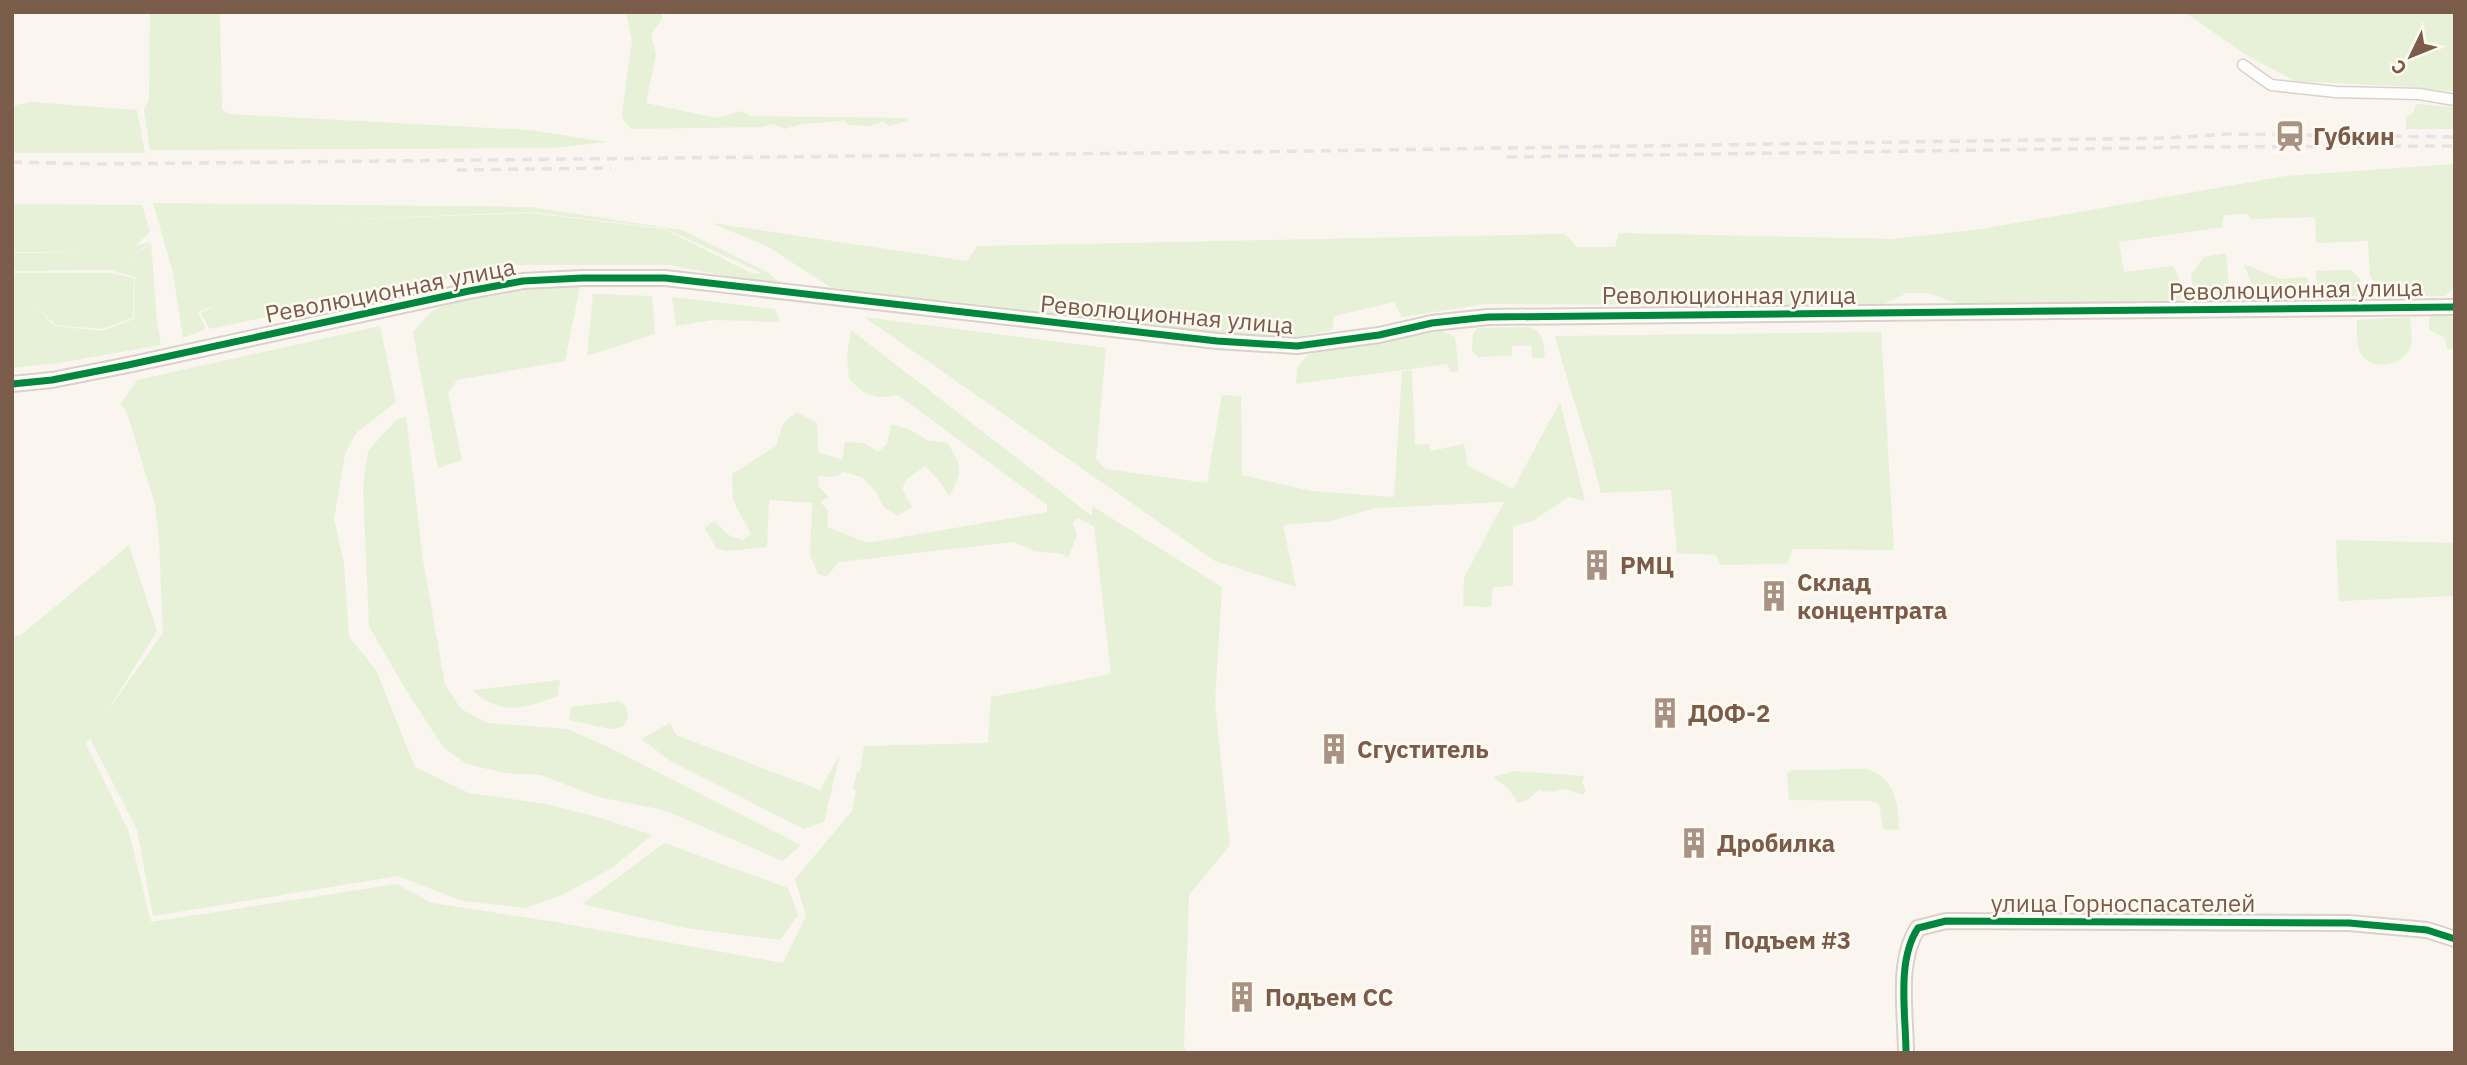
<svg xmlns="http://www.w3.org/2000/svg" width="2467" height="1065" viewBox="0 0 2467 1065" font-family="'IBM Plex Sans',sans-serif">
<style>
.green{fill:#e6f1d8;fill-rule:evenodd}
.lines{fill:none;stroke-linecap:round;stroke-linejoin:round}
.street-casing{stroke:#d9d2cc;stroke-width:13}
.secondary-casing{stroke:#d9d1ca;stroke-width:18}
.street{stroke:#fefefc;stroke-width:10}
.secondary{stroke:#fefefc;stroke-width:14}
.rail{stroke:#e6e3e6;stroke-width:3.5;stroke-dasharray:10 7;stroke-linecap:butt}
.cycleway-casing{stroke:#fffaf1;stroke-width:11}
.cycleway{stroke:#00873e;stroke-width:7}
.labels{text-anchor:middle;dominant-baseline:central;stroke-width:5;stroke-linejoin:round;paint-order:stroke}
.poi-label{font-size:24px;font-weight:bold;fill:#7b5c4a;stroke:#fffaf1;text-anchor:start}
.street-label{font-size:24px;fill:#7b5c4a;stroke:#fffaf1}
</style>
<rect width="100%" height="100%" fill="#faf5ee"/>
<g class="green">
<polygon points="150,12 220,12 222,109 228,114 530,130 607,142 552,148 150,150 144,110 149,100"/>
<path d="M626 12H662V19L651 34 656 54 646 103 716 118 741 111 750 116 907 118 908 121 889 126 883 121 871 126 849 125 844 120C825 124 804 121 785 129L774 124 762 127 631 129 623 119 622 113 632 41Z"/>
<polygon points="2184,12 2455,12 2455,92 2414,87 2295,81 2248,56"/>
<polygon points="31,102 137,110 145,153 12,153 12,106"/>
<polygon points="2416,104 2455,107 2455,129 2406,129 2406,116 2413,114"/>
<polygon points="2455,164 2455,288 2445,296 2380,295 2377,284 2370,277 2368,241 2316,243 2315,217 2251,219 2246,214 2224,215 2222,221 2223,227 2119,242 2124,272 2173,266 2185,292 2179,301 1959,304 1928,293 1907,293 1880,306 1486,304 1402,317 1394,302 1334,316 1332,330 1292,338 1245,336 943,300 921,300 830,287 767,246 711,223 967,261 977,246 1565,234 1577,247 1615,247 1619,233 1893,239 1981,229 2286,176"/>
<path d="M153 203 530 207 682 230 767 272 787 288 670 265H516L209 329 201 313 218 304 198 312 206 329 183 338 173 273ZM529 212 664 228 762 273 753 274 664 229 530 213 302 221Z"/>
<polygon points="12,204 142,205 150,232 135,246 107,253 150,242 124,264 151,243 157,323 161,345 58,363 12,368 12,273 110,273 134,278 133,318 101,329 55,325 27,297 54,326 102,331 134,319 135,277 110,270 12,271 12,253 105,253 12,252"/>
<polygon points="2226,253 2229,287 2243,287 2244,291 2239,300 2194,301 2191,275 2204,257"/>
<polygon points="2244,264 2280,279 2307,277 2308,295 2256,296"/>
<polygon points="2351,270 2360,279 2361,296 2333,296 2333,290 2317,290 2316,271"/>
<path d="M580 286 565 361 457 380 448 393 462 460 438 468 413 332C419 326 425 317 432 312 456 294 548 287 580 286Z"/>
<polygon points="593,294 652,296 655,334 587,356"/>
<polygon points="672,297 775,309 780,322 713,320 676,326"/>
<polygon points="2429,316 2455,316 2455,349 2447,349 2445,338 2429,330"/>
<polygon points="864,317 1106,348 1096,459 1105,469 1207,483 1222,395 1241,396 1242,475 1311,491 1394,497 1402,371 1412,370 1415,445 1429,444 1431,451 1464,444 1468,466 1513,489 1560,402 1585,501 1568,497 1533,521 1513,526 1513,586 1493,587 1491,607 1463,606 1464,578 1504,502 1375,508 1331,521 1283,525 1296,587 1215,561"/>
<path d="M2410 317C2410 326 2413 337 2411 345 2406 366 2372 372 2361 354 2356 346 2357 330 2357 320Z"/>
<path d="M380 326 396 402 356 433 345 454 334 519 344 563 349 637 376 670 415 767 469 793 546 804 601 818 652 835 612 868 562 895 525 908 462 901 398 876 153 916 137 830 90 738 86 744 129 832 151 922 397 884 432 903 555 922 783 963 806 916 795 879 852 811 856 791 853 789 857 772H860L864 746 988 743 991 697 1111 674 1094 526 1077 518 1073 524 1077 535 1068 558 1061 554 1034 551 1013 542 839 562 827 576 819 575 810 556 812 503 769 500 767 547 728 551 716 548 705 528 714 521 730 536 743 540 751 534 733 500 732 474 776 446 783 424 796 412 817 423 818 452 842 460 845 442 864 443 878 452 887 444 891 424 908 429 929 441 947 443C962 464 963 474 949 496L937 478 925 466 907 479 902 489 912 507 897 516 883 506 876 492 862 477 844 472 834 477 818 476 819 487 829 497 820 502 828 510 827 527 868 543 1047 512V505L898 395C875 400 866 396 849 379L847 355 851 330 1092 516V506L1222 587 1215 703 1230 845 1189 895 1184 1045 1186 1053H12V636L21 635 129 545 157 631 106 713 163 633 159 542 155 504 126 410 120 405 137 380Z"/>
<path d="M1528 327C1542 330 1543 341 1545 354L1543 358H1532L1531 345 1512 346V356L1478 357 1472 351 1473 333 1478 328Z"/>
<polygon points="1442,331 1455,337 1459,371 1450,372 1448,364 1296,384 1298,366 1309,354"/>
<path d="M1881 332 1894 550 1793 549 1787 564 1720 565 1716 555 1677 553 1671 490 1601 493C1588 440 1569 389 1555 336Z"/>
<polygon points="406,416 423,560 445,685 461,709 488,723 567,729 606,746 801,845 783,861 664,810 598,797 541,775 504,773 467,764 444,748 406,690 369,626 363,487 368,451 395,421"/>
<polygon points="2336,540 2455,543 2455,596 2339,601"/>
<path d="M560 680 558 696C523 708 502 717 472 690Z"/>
<polygon points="619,701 626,707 628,718 623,727 610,729 569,720 571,707"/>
<polygon points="670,723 676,735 820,790 840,754 824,822 804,829 672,762 641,739"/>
<path d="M1867 769C1896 778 1898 804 1899 830L1883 829 1879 804 1870 801 1789 800 1787 773 1793 770Z"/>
<polygon points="1515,771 1584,776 1582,783 1586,790 1583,795 1564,789 1550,792 1539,790 1527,800 1518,803 1508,788 1493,777"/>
<polygon points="664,843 788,888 798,915 780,940 686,928 582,904"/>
</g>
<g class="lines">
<defs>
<polyline id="street" points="2243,65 2271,85 2336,92 2419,94 2455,100"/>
<g id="secondary">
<polyline points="12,384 52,380 128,365 469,291 523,281 582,278 665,278 1217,341 1297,346 1379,335 1432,323 1488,317 2455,307"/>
<path d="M1906 1053C1906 1015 1896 961 1918 928L1946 921 2349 923 2427 930 2455 939"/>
</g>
</defs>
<use href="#street" class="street-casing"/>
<use href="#secondary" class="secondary-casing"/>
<use href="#street" class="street"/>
<use href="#secondary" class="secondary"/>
<g class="rail">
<polyline points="1507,157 2198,147 2455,146"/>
<polyline points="12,162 99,164 1245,152 2167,138 2229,134 2455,137"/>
<polyline points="457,170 611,168"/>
</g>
<defs>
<g id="cycleway">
<polyline points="12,384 52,380 128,365 469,291 523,281 582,278 665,278 1217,341 1297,346 1379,335 1432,323 1488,317 2455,307"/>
<path d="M1906 1053C1906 1015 1896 961 1918 928L1946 921 2349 923 2427 930 2455 939"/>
</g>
</defs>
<use href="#cycleway" class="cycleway-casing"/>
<use href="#cycleway" class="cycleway"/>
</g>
<defs>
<symbol id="station-bare" viewBox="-9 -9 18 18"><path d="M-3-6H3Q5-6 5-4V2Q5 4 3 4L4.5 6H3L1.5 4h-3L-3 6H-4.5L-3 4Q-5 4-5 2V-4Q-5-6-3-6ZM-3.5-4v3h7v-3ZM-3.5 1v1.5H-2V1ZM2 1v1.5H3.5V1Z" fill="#a79283" stroke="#fffaf1" stroke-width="2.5" paint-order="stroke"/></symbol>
<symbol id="building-bare" viewBox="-9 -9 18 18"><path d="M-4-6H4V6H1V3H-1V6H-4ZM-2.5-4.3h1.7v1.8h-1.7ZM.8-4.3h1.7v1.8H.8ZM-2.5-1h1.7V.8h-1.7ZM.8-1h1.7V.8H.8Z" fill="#a79283" stroke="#fffaf1" stroke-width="2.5" paint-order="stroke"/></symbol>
</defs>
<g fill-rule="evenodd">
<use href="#station-bare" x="2268" y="114" width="44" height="44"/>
<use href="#building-bare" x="1575" y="543" width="44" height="44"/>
<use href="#building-bare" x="1752" y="574" width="44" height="44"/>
<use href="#building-bare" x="1643" y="691" width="44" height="44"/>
<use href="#building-bare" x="1312" y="727" width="44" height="44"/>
<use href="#building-bare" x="1672" y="821" width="44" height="44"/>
<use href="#building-bare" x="1679" y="918" width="44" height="44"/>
<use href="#building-bare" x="1220" y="975" width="44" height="44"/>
</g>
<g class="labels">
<g class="poi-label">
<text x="2313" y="136">Губкин</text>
<text x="1620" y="565">РМЦ</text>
<text x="1797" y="582">Склад<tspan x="1797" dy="28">концентрата</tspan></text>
<text x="1688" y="713">ДОФ-2</text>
<text x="1357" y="749">Сгуститель</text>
<text x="1717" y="843">Дробилка</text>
<text x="1724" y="940">Подъем #3</text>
<text x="1265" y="997">Подъем СС</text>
</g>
<g class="street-label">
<text transform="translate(2296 289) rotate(-1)">Революционная улица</text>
<text transform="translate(390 290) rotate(-11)">Революционная улица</text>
<text x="1729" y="295">Революционная улица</text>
<text transform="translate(1167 314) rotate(5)">Революционная улица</text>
<text x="2123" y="903">улица Горноспасателей</text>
</g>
</g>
<rect width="2467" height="1065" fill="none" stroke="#7b5c4a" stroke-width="28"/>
<g transform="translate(2411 56) rotate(227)" stroke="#fffaf1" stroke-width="5" paint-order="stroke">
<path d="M0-5L12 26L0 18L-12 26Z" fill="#7b5c4a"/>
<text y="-10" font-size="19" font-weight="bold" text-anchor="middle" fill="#7b5c4a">С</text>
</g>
</svg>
